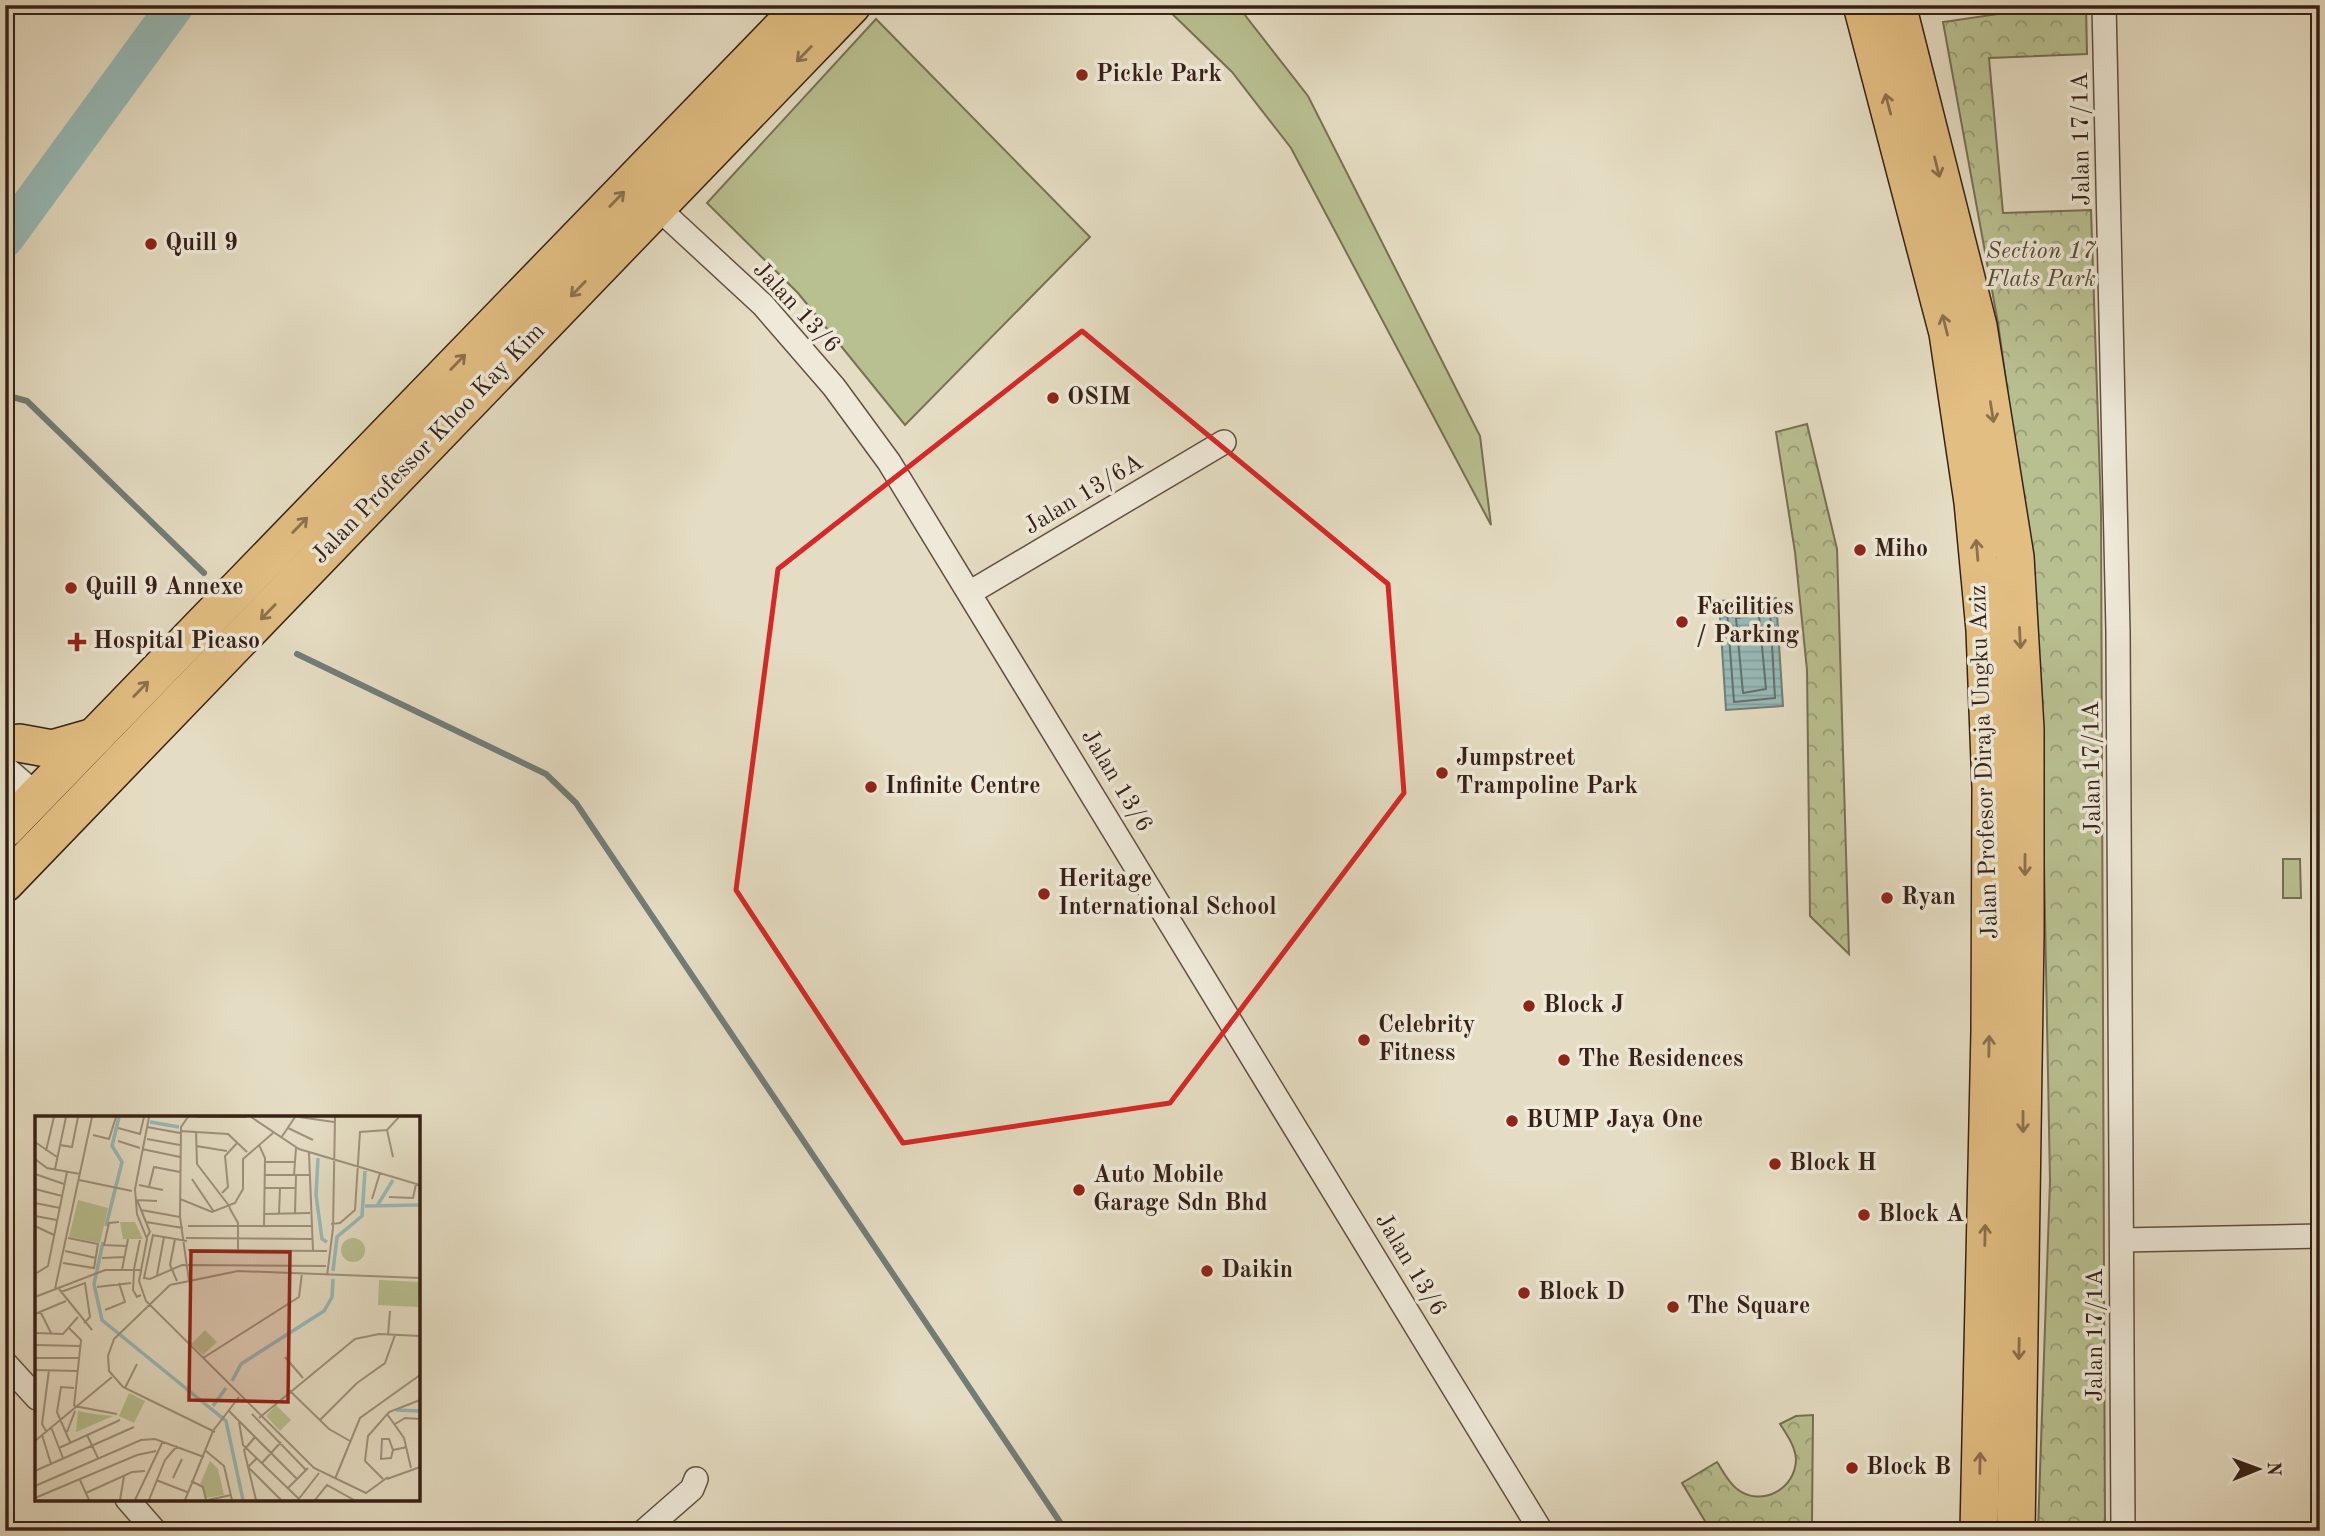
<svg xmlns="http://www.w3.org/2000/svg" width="2325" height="1536" viewBox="0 0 2325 1536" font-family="'Old Standard TT',serif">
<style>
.green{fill:#b9c090;stroke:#787054;stroke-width:2}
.park{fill:url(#park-crowns);stroke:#787054;stroke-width:2}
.water{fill:url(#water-rules);stroke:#717d78;stroke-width:2}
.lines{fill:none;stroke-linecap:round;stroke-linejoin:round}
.shore{stroke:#676e68;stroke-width:2}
.stream{stroke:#717d78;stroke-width:6}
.river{stroke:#97bbb9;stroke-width:37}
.minor-casing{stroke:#625042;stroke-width:26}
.tertiary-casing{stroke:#625042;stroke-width:33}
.primary-casing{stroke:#372117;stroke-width:40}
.minor{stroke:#eee9d8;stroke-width:23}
.tertiary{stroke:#eee9d8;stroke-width:30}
.primary{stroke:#e2be82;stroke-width:37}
.oneway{stroke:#8c704c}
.marked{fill:none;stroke:#d62828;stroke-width:5;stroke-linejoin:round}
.poi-dot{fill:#8f2418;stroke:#eee9d8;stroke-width:2.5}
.labels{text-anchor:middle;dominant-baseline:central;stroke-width:7;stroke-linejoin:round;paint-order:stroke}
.poi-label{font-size:24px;font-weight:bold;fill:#372117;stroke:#eee9d8;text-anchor:start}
.street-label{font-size:24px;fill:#372117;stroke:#eee9d8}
.park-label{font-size:24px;font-style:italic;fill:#584935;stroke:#eee9d8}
.inset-river{fill:none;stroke:#97bbb9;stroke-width:3.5}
.inset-road{fill:none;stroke:#9f927e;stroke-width:2}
.view{fill:#8f2418;fill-opacity:0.15;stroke:#8f2418;stroke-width:3.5}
.inset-edge{fill:none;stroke:#372117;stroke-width:3.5}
</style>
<defs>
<pattern id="park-crowns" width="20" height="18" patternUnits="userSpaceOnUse" patternTransform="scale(1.75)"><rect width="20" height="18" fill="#b9c090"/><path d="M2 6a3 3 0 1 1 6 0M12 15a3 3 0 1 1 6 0" fill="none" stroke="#979c75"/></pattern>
<pattern id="water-rules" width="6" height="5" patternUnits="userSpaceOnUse" patternTransform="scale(1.75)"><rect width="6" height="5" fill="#97bbb9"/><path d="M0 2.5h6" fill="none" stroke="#83a09e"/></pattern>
</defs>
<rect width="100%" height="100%" fill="#e5ddc3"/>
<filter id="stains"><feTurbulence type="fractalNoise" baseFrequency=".00286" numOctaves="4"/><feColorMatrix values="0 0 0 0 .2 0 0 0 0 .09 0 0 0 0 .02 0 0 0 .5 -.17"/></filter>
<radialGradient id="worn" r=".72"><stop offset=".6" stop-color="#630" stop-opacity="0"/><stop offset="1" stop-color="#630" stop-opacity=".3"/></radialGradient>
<g class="green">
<polygon points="1163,5 1237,5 1308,96 1480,436 1491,525 1291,148 1232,72"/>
<polygon points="876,19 1090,237 905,425 798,293 707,203"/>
<polygon points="2283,859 2300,859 2301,898 2283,898"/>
</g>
<g class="park">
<polygon points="2059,5 2086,5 2087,54 1989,58 2003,213 2091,210 2101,510 2105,1531 2038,1531 2050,1181 2041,702 2031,561 1998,323 1943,22"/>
<polygon points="1807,424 1837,549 1849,954 1810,916 1807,670 1795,552 1776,432"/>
<path d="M1813 1415 1812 1521 1816 1531H1711L1682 1483 1717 1462C1723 1471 1728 1482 1737 1489 1761 1508 1796 1489 1796 1459 1795 1446 1787 1435 1780 1424L1796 1416Z"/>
</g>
<polygon class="water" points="1776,598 1783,706 1726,710 1719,601"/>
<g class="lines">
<g class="shore">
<polygon points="1767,605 1770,609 1775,698 1734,702 1727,610"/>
<polygon points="1759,615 1766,689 1743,693 1736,618"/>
</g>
<g class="stream">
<polyline points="5,395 27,401 204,573"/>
<polyline points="297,654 546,774 576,803 1066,1531"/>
</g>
<polyline class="river" points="5,239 176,5"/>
<defs>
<g id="minor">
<polyline points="2104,5 2118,631 2123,1531"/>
<polyline points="657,207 763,305 834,387 889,462 1541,1531"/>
<polyline points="971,592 1224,442"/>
<polyline points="2122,1240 2320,1236"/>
<polyline points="5,1363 37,1398"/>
<polyline points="127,1499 155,1531"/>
<polyline points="644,1531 692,1489 696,1479"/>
</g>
<polyline id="tertiary" points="5,772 35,798"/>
<g id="primary">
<polyline points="1862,5 1948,333 1973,502 1985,630 1991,788 1990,1031 1979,1531"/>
<polyline points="1897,5 1978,326 2015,557 2025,729 2025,933 2016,1531"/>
<polyline points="19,743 52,749 94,737"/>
<polyline points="5,829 804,5"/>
<polyline points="5,883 852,5"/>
</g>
</defs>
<use href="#minor" class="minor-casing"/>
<use href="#tertiary" class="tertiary-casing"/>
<use href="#primary" class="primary-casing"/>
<use href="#minor" class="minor"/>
<use href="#tertiary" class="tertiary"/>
<use href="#primary" class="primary"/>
</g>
<defs><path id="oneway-shaft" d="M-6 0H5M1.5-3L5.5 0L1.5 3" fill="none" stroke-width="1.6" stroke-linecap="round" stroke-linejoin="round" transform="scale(1.75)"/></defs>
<g class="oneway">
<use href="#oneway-shaft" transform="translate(804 54) rotate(134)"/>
<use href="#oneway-shaft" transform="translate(1888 104) rotate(-105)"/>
<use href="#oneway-shaft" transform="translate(1937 167) rotate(76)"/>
<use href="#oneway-shaft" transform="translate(617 199) rotate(-46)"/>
<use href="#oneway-shaft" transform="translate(578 289) rotate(134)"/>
<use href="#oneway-shaft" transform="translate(1945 325) rotate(-104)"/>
<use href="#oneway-shaft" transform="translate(458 362) rotate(-46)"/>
<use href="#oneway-shaft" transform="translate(1992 412) rotate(81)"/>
<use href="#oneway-shaft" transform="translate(300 525) rotate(-46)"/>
<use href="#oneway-shaft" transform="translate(1977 550) rotate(-95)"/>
<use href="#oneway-shaft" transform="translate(268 612) rotate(134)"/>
<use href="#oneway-shaft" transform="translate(2020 638) rotate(87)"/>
<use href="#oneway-shaft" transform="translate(141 689) rotate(-46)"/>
<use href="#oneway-shaft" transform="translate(2025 865) rotate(90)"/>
<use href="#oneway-shaft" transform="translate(1989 1046) rotate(-89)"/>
<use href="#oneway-shaft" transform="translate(2023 1122) rotate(90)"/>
<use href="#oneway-shaft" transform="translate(1985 1235) rotate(-89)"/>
<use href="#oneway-shaft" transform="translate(2019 1349) rotate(91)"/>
<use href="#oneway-shaft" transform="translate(1980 1463) rotate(-89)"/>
</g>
<path class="marked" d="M1082 331 1388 584 1404 793 1170 1103 903 1143 736 890 778 569Z"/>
<g class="poi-dot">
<circle cx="1082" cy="75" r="7"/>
<circle cx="151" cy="244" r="7"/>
<circle cx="1053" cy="398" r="7"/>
<circle cx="1860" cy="550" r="7"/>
<circle cx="71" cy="588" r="7"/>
<circle cx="1682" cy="622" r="7"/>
<path d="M73.5 631.5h7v7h7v7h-7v7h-7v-7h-7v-7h7z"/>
<circle cx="1442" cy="773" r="7"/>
<circle cx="871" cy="787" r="7"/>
<circle cx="1044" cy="894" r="7"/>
<circle cx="1887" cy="898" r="7"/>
<circle cx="1529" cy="1006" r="7"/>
<circle cx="1364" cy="1040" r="7"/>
<circle cx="1564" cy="1060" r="7"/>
<circle cx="1512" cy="1121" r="7"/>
<circle cx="1775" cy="1164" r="7"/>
<circle cx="1079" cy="1190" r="7"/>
<circle cx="1864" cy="1215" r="7"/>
<circle cx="1207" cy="1271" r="7"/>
<circle cx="1524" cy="1293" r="7"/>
<circle cx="1673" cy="1307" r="7"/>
<circle cx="1852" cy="1468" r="7"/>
</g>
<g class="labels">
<g class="poi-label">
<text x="1096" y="75">Pickle Park</text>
<text x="165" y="244">Quill 9</text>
<text x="1067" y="398">OSIM</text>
<text x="1874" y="550">Miho</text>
<text x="85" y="588">Quill 9 Annexe</text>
<text x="1696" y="608">Facilities<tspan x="1696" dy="28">/ Parking</tspan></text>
<text x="93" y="642">Hospital Picaso</text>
<text x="1456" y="759">Jumpstreet<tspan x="1456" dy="28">Trampoline Park</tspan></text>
<text x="885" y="787">Infinite Centre</text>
<text x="1058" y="880">Heritage<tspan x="1058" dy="28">International School</tspan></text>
<text x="1901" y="898">Ryan</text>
<text x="1543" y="1006">Block J</text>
<text x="1378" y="1026">Celebrity<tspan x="1378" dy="28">Fitness</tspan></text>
<text x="1578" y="1060">The Residences</text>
<text x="1526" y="1121">BUMP Jaya One</text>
<text x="1789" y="1164">Block H</text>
<text x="1093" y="1176">Auto Mobile<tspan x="1093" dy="28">Garage Sdn Bhd</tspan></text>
<text x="1878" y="1215">Block A</text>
<text x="1221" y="1271">Daikin</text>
<text x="1538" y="1293">Block D</text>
<text x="1687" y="1307">The Square</text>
<text x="1866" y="1468">Block B</text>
</g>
<g class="street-label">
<text transform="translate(2082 139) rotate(-91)">Jalan 17/1A</text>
<text transform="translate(796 308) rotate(47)">Jalan 13/6</text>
<text transform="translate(429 444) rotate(-46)">Jalan Professor Khoo Kay Kim</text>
<text transform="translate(1084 495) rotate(-31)">Jalan 13/6A</text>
<text transform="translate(1985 762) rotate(-92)">Jalan Profesor Diraja Ungku Aziz</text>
<text transform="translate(2093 768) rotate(-91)">Jalan 17/1A</text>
<text transform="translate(1116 781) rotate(59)">Jalan 13/6</text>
<text transform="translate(1410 1265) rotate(59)">Jalan 13/6</text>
<text transform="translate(2096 1335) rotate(-90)">Jalan 17/1A</text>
</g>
<g class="park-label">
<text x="2041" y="252">Section 17<tspan x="2041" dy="28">Flats Park</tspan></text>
</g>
</g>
<g transform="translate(35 1116)">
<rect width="385" height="385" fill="#e5ddc3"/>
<path d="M43 84 73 92 65 127 34 121ZM85 106H100L108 123H88ZM306 134a12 12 0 1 1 24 0a12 12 0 1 1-24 0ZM344 164 385 166 383 191 343 189ZM170 214 182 226 168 239 156 228ZM241 289 256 304 245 315 231 300Z" fill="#b9c090"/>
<path d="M94 277 110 285 99 307 84 300Z" fill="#b9c090"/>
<path d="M43 295 59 298 78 300 41 316ZM175 345 183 353 189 379 171 382 165 368Z" fill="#b9c090"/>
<path class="inset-river" d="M115 6 144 11M283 42 281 79 287 123 292 126M330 90 385 89M342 90 358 64M71 110 87 46 77 30 84 1M68 126 59 168 67 204 191 305 208 384M298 155 302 121 327 100 330 55M197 265 206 248 289 195 297 181 298 163M178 290 191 272M361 294 385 295"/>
<path class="inset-road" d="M114 1 100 73 102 98 112 123 104 165 111 185 279 352 331 377 353 361M153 1 146 11 145 101 154 165M162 1H211M216 1 264 33 385 69M264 1 299 6M112 11 145 17M83 12 105 18 109 1M253 12 278 24M352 14 358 41M145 15 193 18 212 36M161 15 162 48 195 91M58 19 74 23 81 1M246 22 260 1M112 23 145 29M83 25 105 32M0 26 22 41M25 29 37 31 43 1M224 29 230 42 229 111M161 30 192 35M107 33 145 41M11 35 19 1M274 37 278 135M0 43 12 52 45 58M230 46H259M20 53 31 1M0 58 29 68M230 59H274M259 59 261 32M157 63 179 96M44 64 97 75M104 69 128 74M114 71 119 51 145 56M229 72H260M0 73 27 80M187 77 193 71 190 40 203 26M354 81 378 82 381 68M145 83 177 96 200 87 208 73V43L238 17M337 83 345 57M0 87 25 92M194 91 203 107V134M106 94 145 101M229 98 275 97M244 98 245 72M260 98 261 59M0 100 22 104M84 106 74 107 69 129 92 130M111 106 148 112M296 108 305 107 320 94 325 16 352 14 364 1M0 110 19 119M153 110H277M117 119 152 125M118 119 109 162 115 163 147 149 291 150M112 121 115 116 102 84 122 85M151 122 278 123M140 123 135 149 142 165M153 134 292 135M30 135 61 142M67 142 89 141M28 147 59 152 63 128 33 122M99 153 105 124M87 154 93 123M99 155 98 174 102 181 106 179M0 158 13 150 32 56M122 159 129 121M292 160 298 112 300 1M62 171 96 167M20 173 57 1M24 173 57 214M26 176 50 167 55 201 49 207M0 181 70 154H106M70 194 90 186 84 167M5 195 16 217M0 198 31 185M34 212 46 224 39 290M0 217 28 218 43 201M353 219 355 195M0 229 45 230M250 241 268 262M0 242H43M168 242 264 181 267 157M0 254 42 255M90 272 102 248M254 274 294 313 315 325M39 290 82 298M194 295 262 363M217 298 271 354M352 298 369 322 376 352M224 302 320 223 344 218 385 220M285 304 322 267 350 247 360 219M204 306 208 329 264 383M360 308 370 302 385 303M16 311 28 342M11 315 7 308 14 254M32 316 40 295M180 316 88 271 74 255 73 240 79 223 135 169 203 155 385 162M7 319 16 348M52 319 63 342M220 321 209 334 221 384M0 325 77 261M35 326 22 296 26 271 39 272M24 332 85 304M358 334 356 342 346 343 347 323H354L358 334 372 331M171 335 189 350 197 384M222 342 213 351 246 384M227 347 246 326M0 355 99 311M138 362 147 343M300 363 325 302 385 259M348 363 330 345 333 320 354 296 385 284M352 363 385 351M45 364 54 384M121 364 152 376M156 365 168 371 171 384M0 370 106 324 120 323 169 341M253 372 273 352M51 377 97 356 110 355M0 382 102 339 121 335M85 384 89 360M100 384 128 325M114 384 130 344 142 330M150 384 178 315 204 281M173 384 196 379M263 384 284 357M280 384 292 369 319 384"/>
<path class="view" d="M156 135 255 136 253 286 154 284Z"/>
<rect width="385" height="385" class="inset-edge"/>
</g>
<rect width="2325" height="1536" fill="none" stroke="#e5ddc3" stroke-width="28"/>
<rect x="7" y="7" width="2311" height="1522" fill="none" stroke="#372117" stroke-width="3.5"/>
<rect x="14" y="14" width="2297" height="1508" fill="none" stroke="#372117" stroke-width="2"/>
<g transform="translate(2258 1469) rotate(89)" stroke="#eee9d8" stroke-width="5" paint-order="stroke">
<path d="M0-5L12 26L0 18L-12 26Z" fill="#372117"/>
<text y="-10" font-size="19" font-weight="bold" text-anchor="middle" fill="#372117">N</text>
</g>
<rect width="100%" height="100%" filter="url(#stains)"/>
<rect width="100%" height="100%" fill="url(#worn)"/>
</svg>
